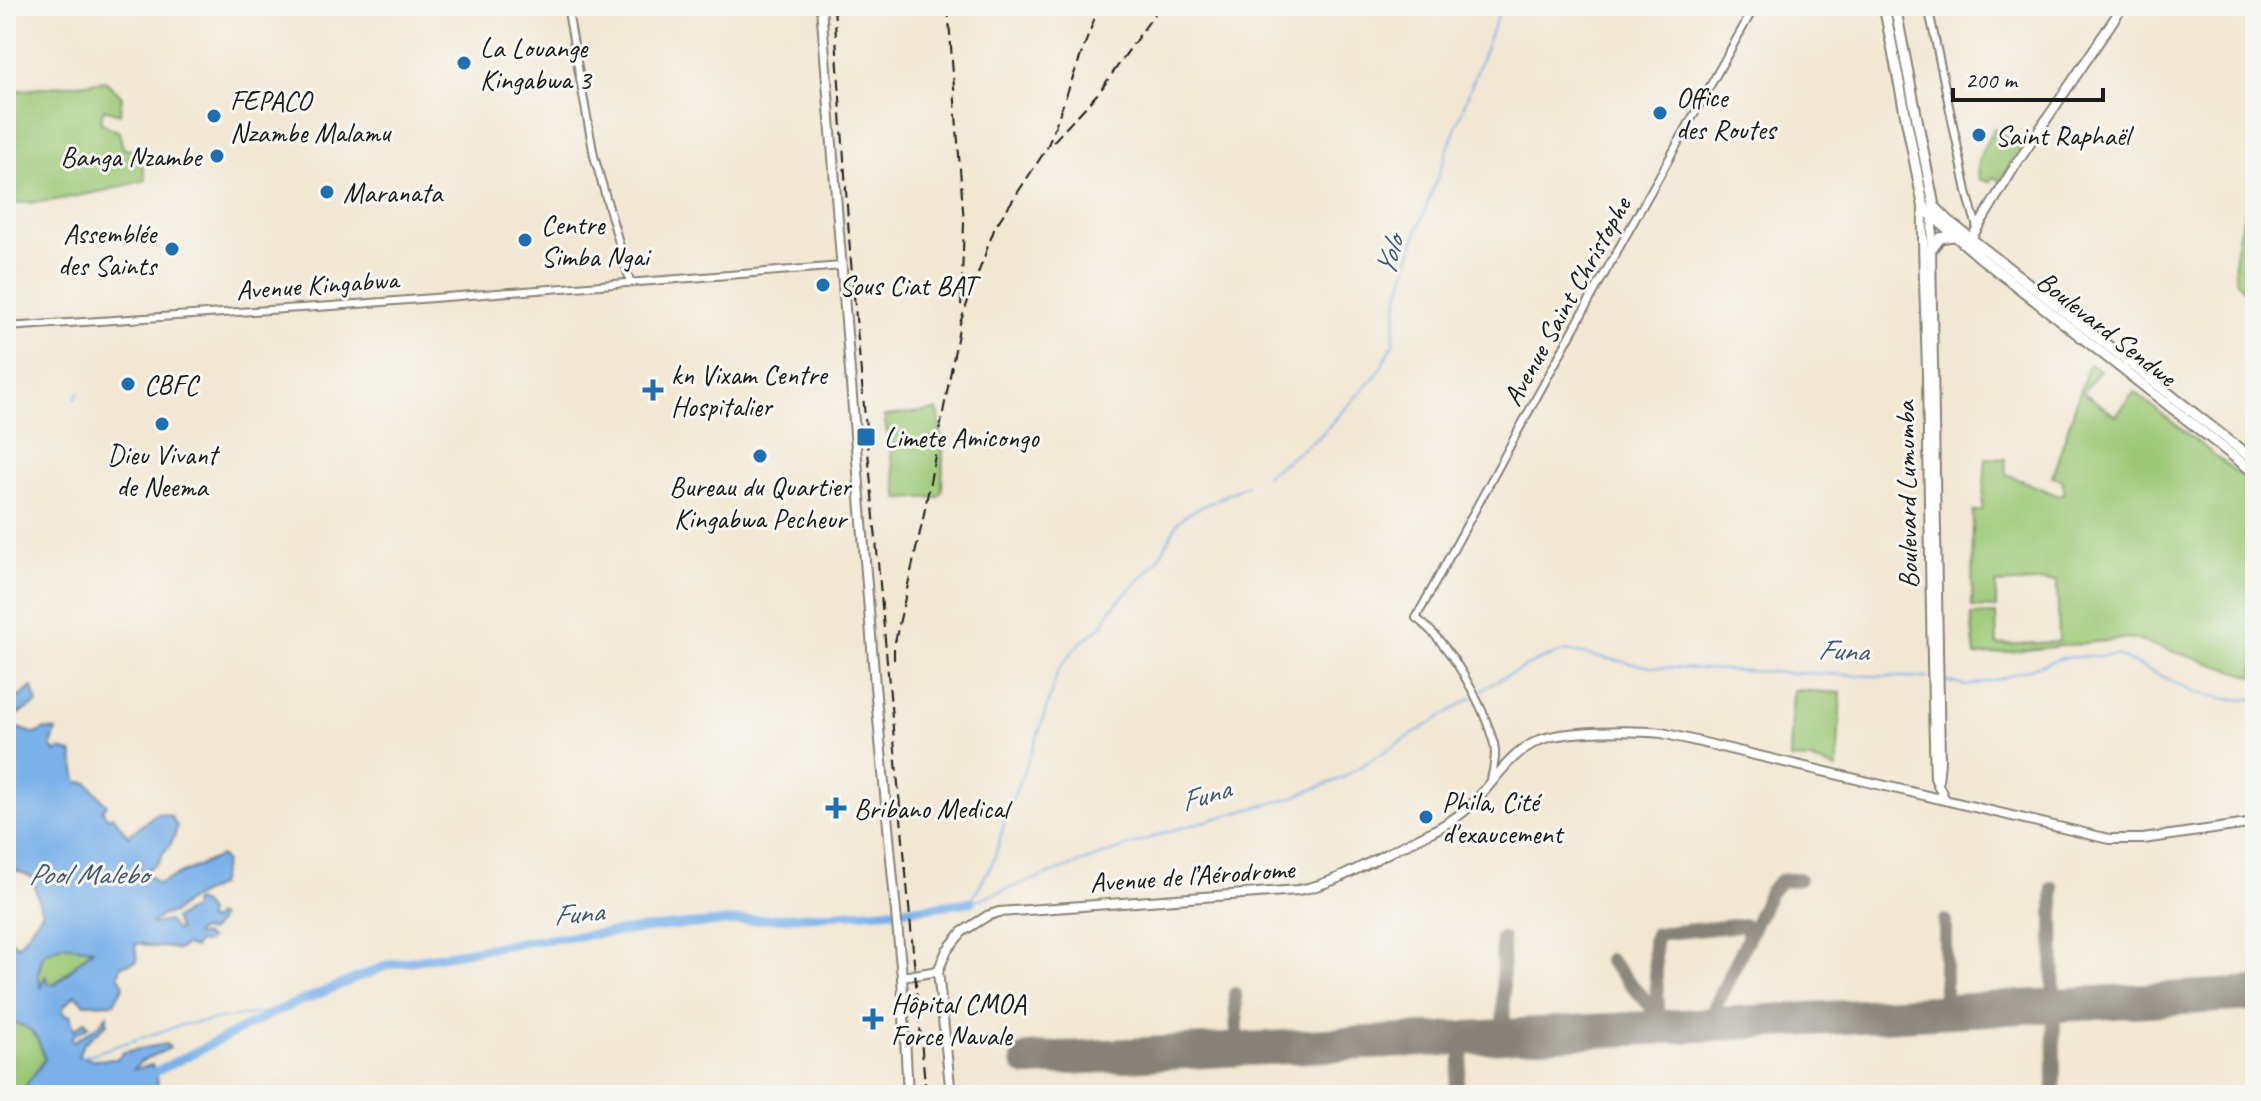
<svg xmlns="http://www.w3.org/2000/svg" width="2261" height="1101" font-family="Caveat,sans-serif">
<style>
.green{fill:#9bc875;stroke:#5c7248;stroke-width:2}
.water{fill:#7ab1e9;stroke:#4b6682;stroke-width:2;fill-rule:evenodd}
.lines{fill:none;stroke-linecap:round;stroke-linejoin:round}
.stream{stroke:#7ab1e9;stroke-width:2}
.river{stroke:#7ab1e9;stroke-width:9}
.taxiway{stroke:#878277;stroke-width:14}
.runway{stroke:#878277;stroke-width:34}
.minor-casing{stroke:#878277;stroke-width:10}
.major-casing{stroke:#878277;stroke-width:12}
.highway-casing{stroke:#878277;stroke-width:13}
.minor{stroke:#fff;stroke-width:6}
.major{stroke:#fff;stroke-width:8}
.highway{stroke:#fff;stroke-width:9}
.rail{stroke:#1c1c1c;stroke-width:2;stroke-dasharray:12 6;stroke-linecap:butt}
.poi-dot{fill:#1f6fb2;stroke:#f6f6f2;stroke-width:3}
.labels{text-anchor:middle;stroke-width:6;stroke-linejoin:round;paint-order:stroke}
.poi-label{font-size:28px;fill:#1c1c1c;stroke:#f6f6f2;text-anchor:start}
.street-label{font-size:28px;fill:#1c1c1c;stroke:#f6f6f2}
.water-label{font-size:30px;font-style:italic;fill:#42586e;stroke:#f6f6f2}
</style>
<rect width="100%" height="100%" fill="#f6f6f2"/>
<filter id="ink" filterUnits="userSpaceOnUse"><feTurbulence type="fractalNoise" baseFrequency=".0125" numOctaves="2"/><feDisplacementMap in="SourceGraphic" scale="16" xChannelSelector="R" yChannelSelector="G"/><feConvolveMatrix kernelMatrix="1 2 1 2 8 2 1 2 1" color-interpolation-filters="sRGB"/></filter>
<filter id="wash" filterUnits="userSpaceOnUse"><feTurbulence type="fractalNoise" baseFrequency=".006" numOctaves="4" result="noise"/><feDisplacementMap in="SourceGraphic" scale="32" xChannelSelector="R" yChannelSelector="G"/><feGaussianBlur stdDeviation="1.8" result="paint"/><feColorMatrix in="noise" values="0 0 0 0 0 0 0 0 0 0 0 0 0 0 0 0 0 1.4 0 .05"/><feComposite in="paint" operator="in"/></filter>
<g filter="url(#wash)">
<rect width="100%" height="100%" fill="#f2e7d2"/>
<g class="green">
<polygon points="105,81 122,96 120,114 104,109 100,122 119,132 123,148 139,153 146,180 99,192 50,201 10,204 6,185 6,92"/>
<path d="M1994 129 2021 147 2000 181 1994 177 1989 182 1979 179C1976 157 1983 149 1994 129Z"/>
<path d="M2255 178V304C2248 297 2239 288 2236 278 2229 254 2248 203 2255 178Z"/>
<polygon points="2089,364 2100,370 2083,392 2116,416 2134,392 2255,487 2254,677 2130,638 1975,656 1971,615 1996,614 1997,645 2059,642 2057,581 1996,584 1996,608 1972,607 1973,511 1982,511 1986,458 2005,459 2006,474 2057,495 2065,493 2062,479 2052,477"/>
<polygon points="937,410 939,415 943,455 942,492 938,497 899,499 884,416"/>
<polygon points="1793,690 1841,693 1837,769 1810,760 1790,759"/>
<polygon points="63,945 93,948 54,985 47,983 46,978 41,989 38,974 43,954"/>
<path d="M12 1023C34 1025 39 1040 45 1059L25 1087 27 1095H11C1 1079 4 1040 12 1023Z"/>
</g>
<path class="water" d="M32 687 38 703 13 717 8 725 36 734 45 729 56 730 51 746 56 752 61 749 72 753C75 763 74 772 78 782L88 783 107 805 102 810 108 818 113 816 128 836 157 813 171 816 177 827C173 848 165 846 157 864L144 871 158 884 220 856 225 861 219 885 185 902 173 913 163 915 151 923 153 924 168 921 176 931 179 930 174 919 193 908 192 903 195 901 203 904 208 913 206 919 212 921 216 915 220 917 216 926 209 932 202 930 195 933 197 936 202 935 210 939 205 943 198 942 194 948 185 945 178 950C163 944 157 951 141 943L135 945 137 961 121 966 118 975 124 985 114 1003 85 1004 75 995 63 1007 64 1015H70L74 1030 85 1021 89 1026 72 1036 73 1042 99 1025 107 1015V1024L83 1044 78 1056 95 1060 116 1059 124 1052 166 1044 170 1048 140 1062 134 1069 152 1065 158 1081 154 1095H27L25 1087 45 1059C39 1039 34 1026 12 1023L6 1036V975L10 979 15 971 6 959V935L18 946 42 913 32 877 6 866V694L11 697 17 695 20 697ZM63 945 93 949 55 985 48 983 45 976 41 987 38 974 43 954Z"/>
<g class="lines">
<g class="stream">
<polyline points="75,399 79,392"/>
<polyline points="1265,476 1319,437 1378,373 1393,344 1398,299 1417,232 1501,6"/>
<polyline points="1942,680 1965,686 1999,679 2062,658 2116,655 2198,693 2233,700 2255,699"/>
<polyline points="1478,693 1498,680 1539,660 1566,651 1651,667 1928,678"/>
<polyline points="971,901 994,860 1007,813 1039,732 1058,670 1078,645 1102,626 1111,609 1158,560 1177,523 1187,514 1247,485"/>
<polyline points="971,902 1173,830 1291,798 1342,778 1473,697"/>
<polyline points="79,1058 181,1025 279,1010"/>
</g>
<polyline class="river" points="143,1095 155,1072 275,1012 388,965 523,942 680,925 925,908 971,902"/>
<g class="taxiway">
<polyline points="2053,888 2054,1095"/>
<polyline points="1502,939 1504,1036"/>
<polyline points="1609,960 1657,1013"/>
<polyline points="1235,994 1238,1050"/>
<polyline points="1945,1012 1945,921"/>
<polyline points="1712,1025 1714,1009 1770,892 1780,881 1799,879"/>
<polyline points="1659,1027 1654,942 1656,934 1743,925 1748,930 1748,936"/>
<polyline points="1454,1095 1463,1052 1463,1038"/>
</g>
<polyline class="runway" points="1028,1060 1504,1036 2255,994"/>
</g>
</g>
<g filter="url(#ink)">
<g class="lines">
<defs>
<g id="minor">
<polyline points="567,6 594,156 630,281"/>
<polyline points="1928,6 1968,196 1977,227"/>
<polyline points="6,327 332,306 842,266"/>
<path d="M1491 780C1493 769 1497 756 1494 744 1483 703 1450 643 1416 618L1588 303 1755 6"/>
</g>
<g id="major">
<polyline points="821,6 875,686 902,977 908,1095"/>
<path d="M1923 204C1922 261 1926 318 1927 375 1929 509 1931 644 1935 778L1945 800"/>
<polyline points="1933,212 1931,250 1940,761 1938,782"/>
<polyline points="1969,242 2015,166 2123,6"/>
<polyline points="902,977 938,971"/>
<path d="M951 1095 938 971 947 950 962 932 987 916 999 912 1298 890C1332 885 1364 865 1394 850 1420 837 1448 826 1469 807 1494 784 1507 754 1540 740 1565 730 1634 730 1662 733L2109 839H2143L2255 823"/>
</g>
<g id="highway">
<polyline points="1884,6 1923,204 1927,211 1981,258 2255,473"/>
<polyline points="1895,6 1934,206 1951,223 2255,461"/>
<polyline points="1931,250 1940,238 1953,236"/>
</g>
</defs>
<use href="#minor" class="minor-casing"/>
<use href="#major" class="major-casing"/>
<use href="#highway" class="highway-casing"/>
<use href="#minor" class="minor"/>
<use href="#major" class="major"/>
<use href="#highway" class="highway"/>
<g class="rail">
<polyline points="834,6 850,251 926,1095"/>
<polyline points="948,6 964,223 961,307"/>
<polyline points="1053,142 1100,91 1160,6"/>
<polyline points="894,660 894,646 923,519 960,323 995,227 1047,148 1099,6"/>
</g>
</g>
</g>
<g class="poi-dot">
<circle cx="464" cy="63" r="8"/>
<circle cx="1660" cy="113" r="8"/>
<circle cx="214" cy="116" r="8"/>
<circle cx="1979" cy="135" r="8"/>
<circle cx="217" cy="156" r="8"/>
<circle cx="327" cy="192" r="8"/>
<circle cx="525" cy="240" r="8"/>
<circle cx="172" cy="249" r="8"/>
<circle cx="823" cy="285" r="8"/>
<circle cx="128" cy="384" r="8"/>
<path d="M649 378h8v8h8v8h-8v8h-8v-8h-8v-8h8z"/>
<circle cx="162" cy="424" r="8"/>
<rect x="856" y="427" width="20" height="20" rx="4"/>
<circle cx="760" cy="456" r="8"/>
<path d="M832 796h8v8h8v8h-8v8h-8v-8h-8v-8h8z"/>
<circle cx="1426" cy="817" r="8"/>
<path d="M869 1007h8v8h8v8h-8v8h-8v-8h-8v-8h8z"/>
</g>
<g class="labels">
<g class="poi-label">
<text x="480" y="57">La Louange<tspan x="480" dy="32">Kingabwa 3</tspan></text>
<text x="1676" y="107">Office<tspan x="1676" dy="32">des Routes</tspan></text>
<text x="230" y="110">FEPACO<tspan x="230" dy="32">Nzambe Malamu</tspan></text>
<text x="1995" y="145">Saint Raphaël</text>
<text x="201" y="166" text-anchor="end">Banga Nzambe</text>
<text x="343" y="202">Maranata</text>
<text x="541" y="234">Centre<tspan x="541" dy="32">Simba Ngai</tspan></text>
<text x="156" y="243" text-anchor="end">Assemblée<tspan x="156" dy="32">des Saints</tspan></text>
<text x="839" y="295">Sous Ciat BAT</text>
<text x="671" y="384">kn Vixam Centre<tspan x="671" dy="32">Hospitalier</tspan></text>
<text x="144" y="394">CBFC</text>
<text x="884" y="447">Limete Amicongo</text>
<text x="162" y="464" text-anchor="middle">Dieu Vivant<tspan x="162" dy="32">de Neema</tspan></text>
<text x="760" y="496" text-anchor="middle">Bureau du Quartier<tspan x="760" dy="32">Kingabwa Pecheur</tspan></text>
<text x="1442" y="811">Phila, Cité<tspan x="1442" dy="32">d'exaucement</tspan></text>
<text x="854" y="818">Bribano Medical</text>
<text x="891" y="1013">Hôpital CMOA<tspan x="891" dy="32">Force Navale</tspan></text>
</g>
<g class="street-label">
<text transform="translate(317 284) rotate(-4)" y="10">Avenue Kingabwa</text>
<text transform="translate(1566 301) rotate(-61)" y="10">Avenue Saint Christophe</text>
<text transform="translate(2107 328) rotate(38)" y="10">Boulevard Sendwe</text>
<text transform="translate(1906 495) rotate(-91)" y="10">Boulevard Lumumba</text>
<text transform="translate(1192 875) rotate(-4)" y="10">Avenue de l’Aérodrome</text>
</g>
<g class="water-label">
<text transform="translate(1389 256) rotate(-74)" y="10">Yolo</text>
<text transform="translate(1843 650) rotate(2)" y="10">Funa</text>
<text transform="translate(1205 795) rotate(-17)" y="10">Funa</text>
<text x="88" y="884">Pool Malebo</text>
<text transform="translate(578 913) rotate(-5)" y="10">Funa</text>
</g>
</g>
<rect width="2261" height="1101" fill="none" stroke="#f6f6f2" stroke-width="32"/>
<path d="M1953 88v12h150v-12" fill="none" stroke="#1c1c1c" stroke-width="4"/>
<text x="1965" y="88" font-size="24" fill="#1c1c1c" stroke="#f6f6f2" stroke-width="6" paint-order="stroke">200 m</text>
</svg>
